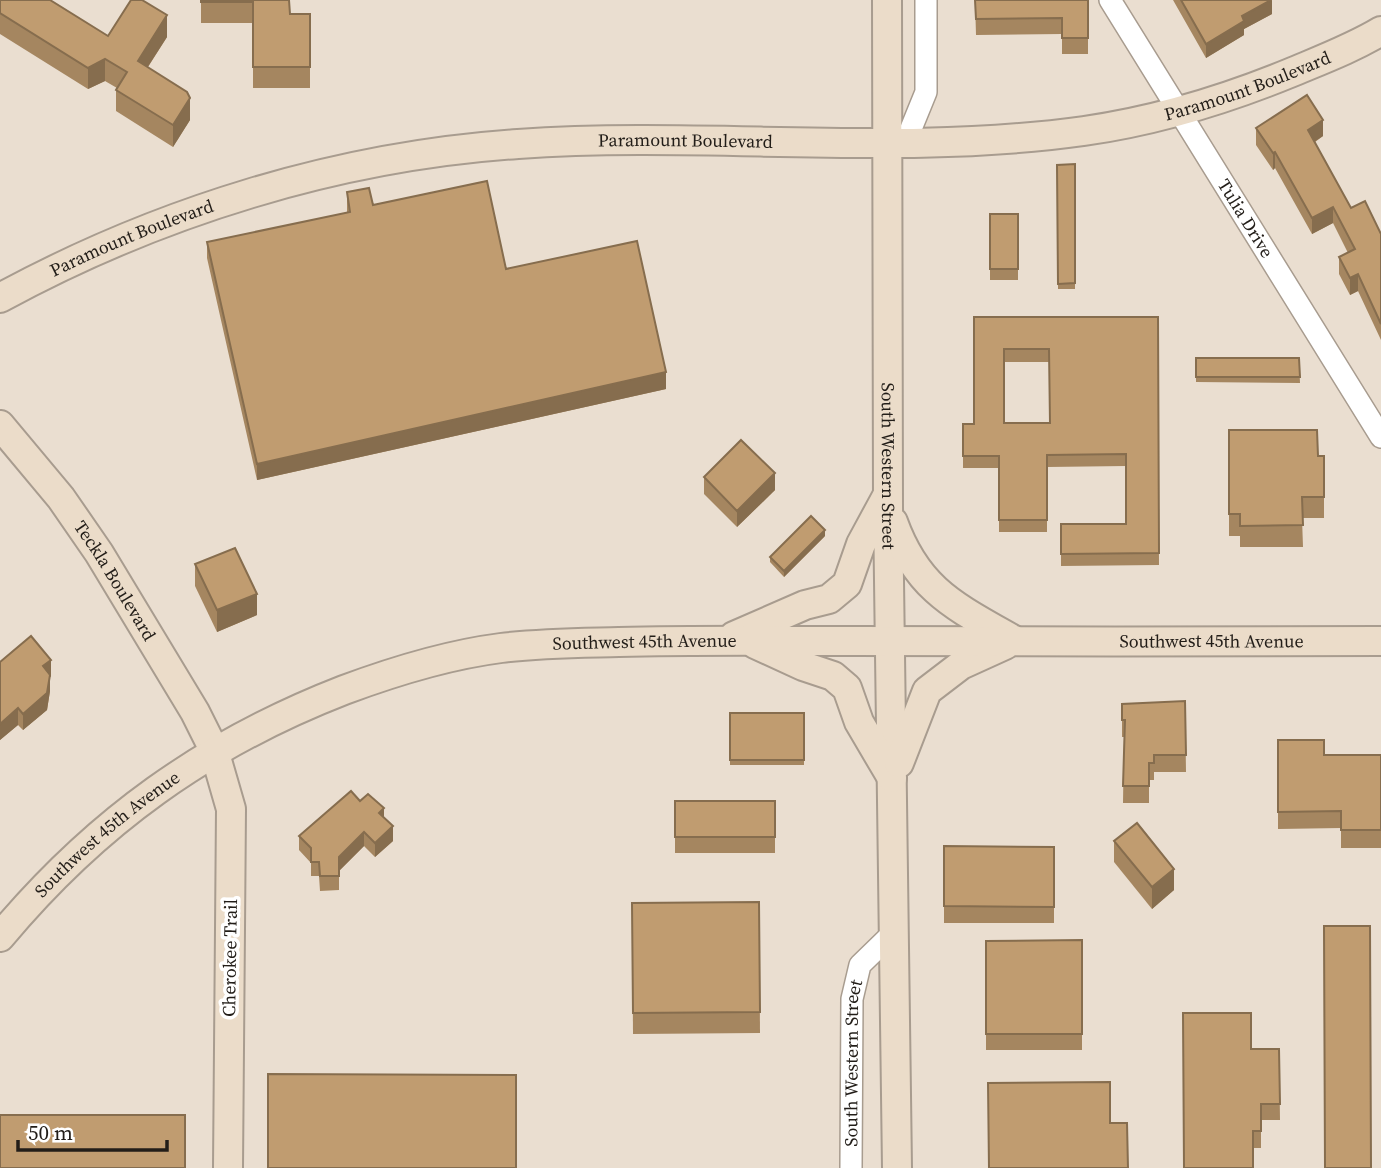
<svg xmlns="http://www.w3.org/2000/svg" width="1381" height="1168" font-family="'Source Serif 4',serif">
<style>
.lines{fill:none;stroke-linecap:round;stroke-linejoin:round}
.street-casing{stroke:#a89c8f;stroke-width:24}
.secondary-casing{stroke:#a89c8f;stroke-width:32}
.street{stroke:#fff;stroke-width:21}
.secondary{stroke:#ebdcc9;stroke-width:28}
.wall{fill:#a58660;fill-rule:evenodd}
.shaded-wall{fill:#866d4e}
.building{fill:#c09c70;stroke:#866d4e;stroke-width:2;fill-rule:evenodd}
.labels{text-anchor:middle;stroke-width:7;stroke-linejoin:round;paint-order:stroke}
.street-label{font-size:18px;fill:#221d18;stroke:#fff}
</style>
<rect width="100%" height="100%" fill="#eaded0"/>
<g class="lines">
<defs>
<g id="street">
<path id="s1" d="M1110 0 1381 437"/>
<polyline points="906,141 926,92 926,0"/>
<path id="s2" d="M851 1168 852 999 860 965 895 931"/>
</g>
<g id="secondary">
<path id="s3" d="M887 0 888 507 897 1168"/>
<path id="s4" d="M0 298C158 212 338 156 518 144 706 131 897 157 1084 131 1154 121 1224 100 1290 73 1321 60 1353 48 1381 31"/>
<path id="s5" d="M0 425 61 498 99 553 195 712 214 750 231 809 228 1168"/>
<path d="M893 522C917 589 954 606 1012 639"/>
<polyline points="734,636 805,605 829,599 847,584 861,544 887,496"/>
<polyline points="755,644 803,666 833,676 847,688 859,722 892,778"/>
<polyline points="899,763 927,691 961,665 1005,645"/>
<path id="s6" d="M0 937C96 822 205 744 344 690 395 671 446 655 501 648 540 643 580 643 619 642 695 640 772 641 848 641 1026 641 1203 642 1381 641"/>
</g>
</defs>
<use href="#street" class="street-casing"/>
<use href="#secondary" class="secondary-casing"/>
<use href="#street" class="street"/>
<use href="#secondary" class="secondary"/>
</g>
<g class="wall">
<polygon points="0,0 108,36 167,37 148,67 190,120 173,147 116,111 116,90 117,88 105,81 88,89 0,34"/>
<polygon points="201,0 289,0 290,14 310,14 310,88 253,88 253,23 201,23"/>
<polygon points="975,0 1088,0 1088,54 1062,54 1062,34 976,35"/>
<polygon points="1173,0 1272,0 1272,14 1244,29 1244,35 1206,58"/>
<polygon points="1256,128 1323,136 1315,142 1351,208 1381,234 1381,340 1358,291 1350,295 1339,274 1339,257 1348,253 1333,223 1312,234 1275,168 1273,170 1256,145"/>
<polygon points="1075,164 1075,289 1058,289 1057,165"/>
<polygon points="347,192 506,269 666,389 257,480 207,258 207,242 347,213"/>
<rect x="990" y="214" width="28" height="66"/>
<path d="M974 317H1158L1159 565 1061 566V524H1126V466L1047 467V532H999V468H963V424H974ZM1004 362H1049L1050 423H1004Z"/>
<polygon points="1196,358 1299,358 1300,383 1196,382"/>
<polygon points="1229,430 1318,456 1324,456 1324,518 1302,518 1303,547 1240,547 1240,536 1229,536"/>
<polygon points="704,477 775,490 737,527 704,494"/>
<polygon points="825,536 784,577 770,562 770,557"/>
<polygon points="195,564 257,615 217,632 195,586"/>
<polygon points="0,662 51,676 50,677 50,691 47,710 23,730 18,725 0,740"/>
<polygon points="1185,701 1186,772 1154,772 1154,780 1149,780 1149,803 1123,803 1124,737 1122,737 1122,704"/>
<rect x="730" y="713" width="74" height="52"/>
<polygon points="1278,740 1324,755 1381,755 1381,848 1341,848 1341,828 1278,829"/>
<polygon points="360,801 384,818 393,841 375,857 364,846 339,871 339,890 320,891 319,876 311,876 311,863 299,850 299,836"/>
<rect x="675" y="801" width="100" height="52"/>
<polygon points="1114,841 1174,890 1152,909 1114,862"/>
<polygon points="944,846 1054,847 1054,923 944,923"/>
<polygon points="759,902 760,1033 633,1034 632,903"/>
<polygon points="1082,940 1082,1050 986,1050 986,941"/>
<polygon points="1251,1049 1279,1049 1280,1120 1261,1120 1261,1148 1253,1148"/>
</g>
<g class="shaded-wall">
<polygon points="1272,0 1272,14 1244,29 1244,35 1206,58 1206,44 1242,16"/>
<polygon points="167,15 167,37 138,82 138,61"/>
<polygon points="105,59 105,81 88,89 88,68"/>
<polygon points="190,98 190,120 173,147 173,125"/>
<polygon points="1323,120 1323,136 1308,146 1308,130"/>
<polygon points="1275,152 1275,168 1273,170 1273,153"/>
<polygon points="1333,207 1333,223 1312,234 1312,218"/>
<polygon points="1358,274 1358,291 1350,295 1350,278"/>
<polygon points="666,372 666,389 257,480 257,464"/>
<polygon points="775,473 775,490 737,527 737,511"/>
<polygon points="825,530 825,536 784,577 784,571"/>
<polygon points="257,594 257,615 217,632 217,610"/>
<polygon points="51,660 51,676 50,677 50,691 47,710 23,730 23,714 43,666"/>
<polygon points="18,708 18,725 0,740 0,724"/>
<polygon points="384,808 384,823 379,813"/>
<polygon points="393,826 393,841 375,857 375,843"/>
<polygon points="364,832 364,846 339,871 339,857"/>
<polygon points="1174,869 1174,890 1152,909 1152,887"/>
</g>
<g class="building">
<polygon points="0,0 50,0 108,36 131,0 142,0 167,15 138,61 187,92 190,98 173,125 116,90 127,72 105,59 88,68 0,13"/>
<polygon points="201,0 289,0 290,14 310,14 310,67 253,67 253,2 201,2"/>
<polygon points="975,0 1088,0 1088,38 1062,38 1062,18 976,19"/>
<polygon points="1181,0 1271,0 1242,16 1244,21 1206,44"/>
<polygon points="1307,95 1323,120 1308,130 1351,208 1365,201 1381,234 1381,324 1358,274 1350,278 1339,257 1355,249 1333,207 1312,218 1275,152 1273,153 1256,128"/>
<polygon points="1075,164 1075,283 1058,284 1057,165"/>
<polygon points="487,181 506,269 637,241 666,372 257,464 207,242 350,212 347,192 369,188 373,205"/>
<rect x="990" y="214" width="28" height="55"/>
<path d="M974 317H1158L1159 553 1061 554V524H1126V454L1047 455V520H999V456H963V424H974ZM1004 349H1049L1050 423H1004Z"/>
<polygon points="1196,358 1299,358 1300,377 1196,377"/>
<polygon points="1229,430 1317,430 1318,456 1324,456 1324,497 1302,497 1303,525 1240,526 1240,514 1229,514"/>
<polygon points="741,440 775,473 737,511 704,477"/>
<polygon points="811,516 825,530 784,571 770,557"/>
<polygon points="235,548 257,594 217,610 195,564"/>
<polygon points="31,636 51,660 43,666 50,675 47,693 23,714 18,708 0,724 0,662"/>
<polygon points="1185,701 1186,755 1154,755 1154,763 1149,763 1149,786 1123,786 1125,720 1122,720 1122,704"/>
<rect x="730" y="713" width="74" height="47"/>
<polygon points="1278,740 1324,740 1324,755 1381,755 1381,830 1341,830 1341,811 1278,812"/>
<polygon points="351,791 360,801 368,794 384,808 379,813 393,826 375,843 364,832 339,857 339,876 320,876 319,862 311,862 311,848 299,836"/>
<rect x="675" y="801" width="100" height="36"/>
<polygon points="1137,823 1174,869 1152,887 1114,841"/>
<polygon points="944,846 1054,847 1054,907 944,906"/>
<polygon points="759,902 760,1012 633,1013 632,903"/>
<polygon points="1324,926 1370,926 1371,1168 1325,1168"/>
<polygon points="1082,940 1082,1034 986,1034 986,941"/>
<polygon points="1183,1013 1251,1013 1251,1049 1279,1049 1280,1104 1261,1104 1261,1131 1253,1131 1253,1168 1184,1168"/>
<polygon points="268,1074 516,1075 516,1168 268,1168"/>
<polygon points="1110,1082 1110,1123 1127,1123 1128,1168 989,1168 988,1083"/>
<rect x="0" y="1115" width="185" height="53"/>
</g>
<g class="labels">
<g class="street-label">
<text dy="6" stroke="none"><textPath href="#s4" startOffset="1281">Paramount Boulevard</textPath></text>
<text dy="6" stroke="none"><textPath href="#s4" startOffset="712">Paramount Boulevard</textPath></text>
<text dy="6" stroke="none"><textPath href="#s1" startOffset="257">Tulia Drive</textPath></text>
<text dy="6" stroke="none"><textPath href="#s4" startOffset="145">Paramount Boulevard</textPath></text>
<text dy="6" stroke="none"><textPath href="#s3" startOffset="466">South Western Street</textPath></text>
<text dy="6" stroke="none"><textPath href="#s5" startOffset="194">Teckla Boulevard</textPath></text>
<text dy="6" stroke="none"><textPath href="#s6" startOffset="1302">Southwest 45th Avenue</textPath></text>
<text dy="6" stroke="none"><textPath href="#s6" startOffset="735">Southwest 45th Avenue</textPath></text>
<text dy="6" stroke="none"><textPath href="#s6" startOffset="149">Southwest 45th Avenue</textPath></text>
<text transform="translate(230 958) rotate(-89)" y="6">Cherokee Trail</text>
<text dy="6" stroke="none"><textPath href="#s2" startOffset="105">South Western Street</textPath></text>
</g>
</g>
<path d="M18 1140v10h149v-10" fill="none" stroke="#221d18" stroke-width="3.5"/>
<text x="28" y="1140" font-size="21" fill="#221d18" stroke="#ffffff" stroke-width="5" paint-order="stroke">50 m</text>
</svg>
